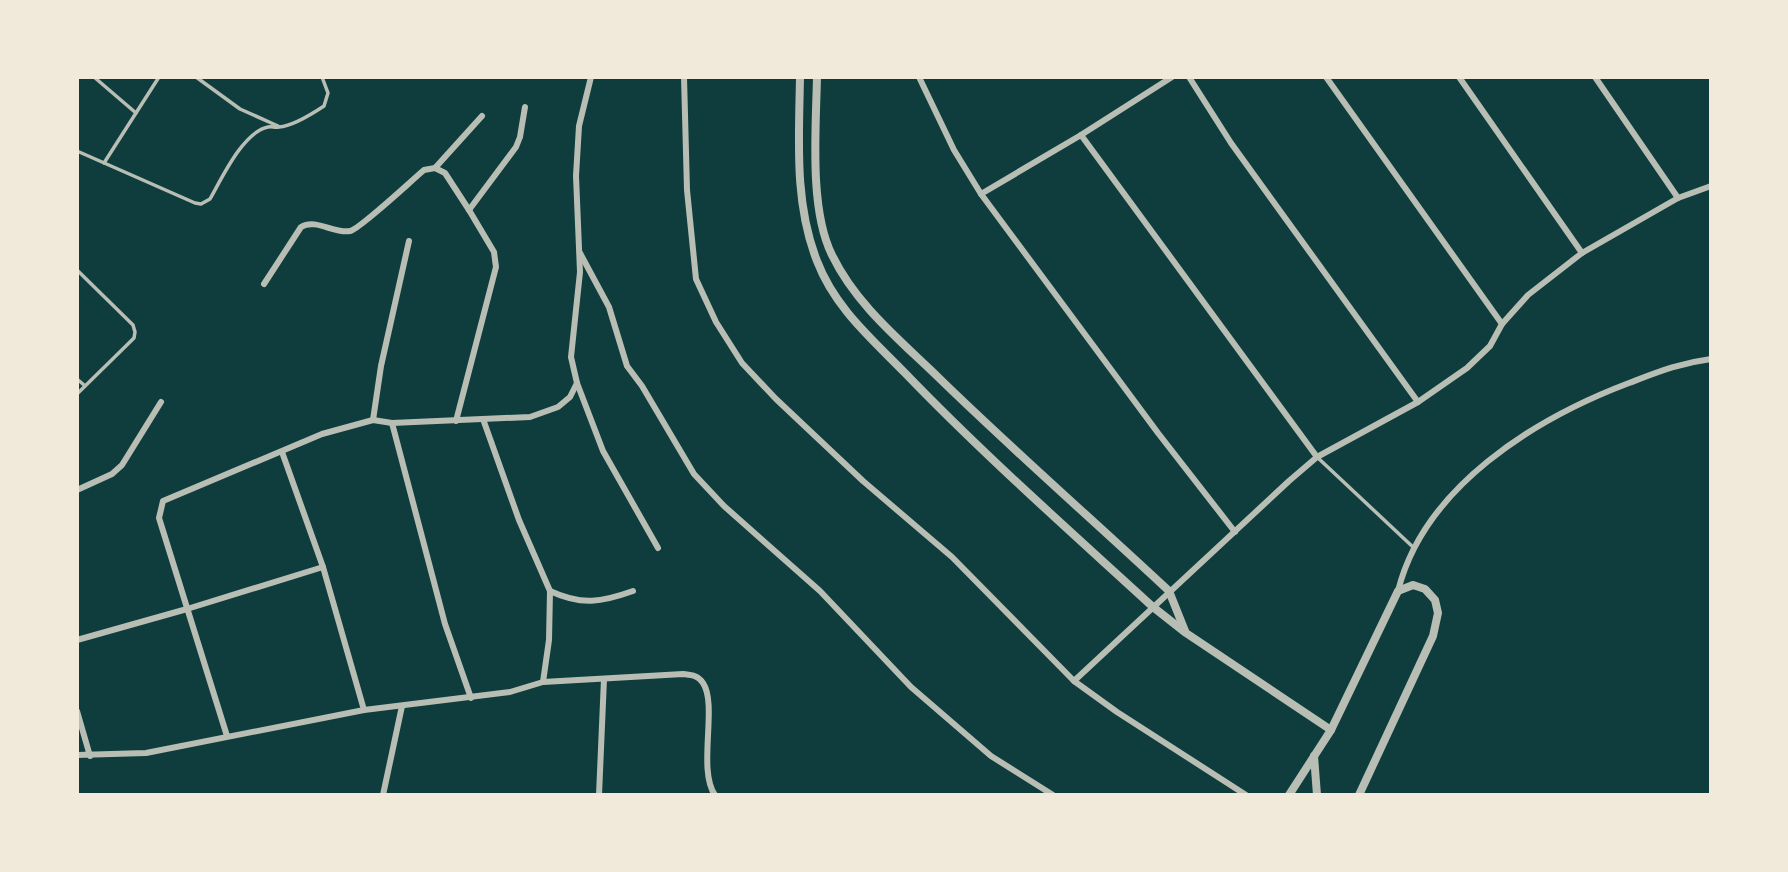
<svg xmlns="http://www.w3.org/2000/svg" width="1788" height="872" font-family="'Public Sans',sans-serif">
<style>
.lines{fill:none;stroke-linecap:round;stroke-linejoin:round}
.service{stroke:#b8beb3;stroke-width:3.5}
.minor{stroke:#b8beb3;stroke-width:6}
.tertiary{stroke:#b8beb3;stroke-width:8}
</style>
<rect width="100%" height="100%" fill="#0f3d3e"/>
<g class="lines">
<g class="service">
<polyline points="94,77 136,113"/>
<polyline points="196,77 240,109 278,126"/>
<path d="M77 151 195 203 201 204 210 199C222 178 243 132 268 127 273 126 274 128 279 127 293 126 312 114 324 106L328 93 322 77"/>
<polyline points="104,163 159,77"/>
<polyline points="77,270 133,325 135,332 134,338 77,394"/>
<polyline points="77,379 84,385"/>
<polyline points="1317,457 1414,548"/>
</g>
<g class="minor">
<polyline points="591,77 579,126 576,176 580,272 571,357 577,383 603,451 658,548"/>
<polyline points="684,77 687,190 696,279 716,322 742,363 776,399 863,481 952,557 1074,681 1117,712 1246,795"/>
<polyline points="919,77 954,150 981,194 1158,433 1235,532"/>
<polyline points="1189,77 1231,143 1418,402"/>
<polyline points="1326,77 1502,324"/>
<polyline points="1459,77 1582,253"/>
<polyline points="1595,77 1678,198"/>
<polyline points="1081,135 1317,457"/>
<polyline points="435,168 445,173 469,210 494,252 496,267 456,421"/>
<polyline points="981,194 1081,135 1172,77"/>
<polyline points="469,210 516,147 520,137 525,107"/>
<polyline points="580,253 609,307 627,366 642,386 694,474 724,506 820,591 911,687 991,756 1053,795"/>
<path d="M264 284 301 227C316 218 334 234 350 231 360 229 412 180 424 170L435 168 482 116"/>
<polyline points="483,419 519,520 550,591 549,640 543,682"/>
<polyline points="373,420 381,366 409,241"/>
<polyline points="392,423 445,624 471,698"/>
<polyline points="282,452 323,567 364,710"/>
<polyline points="77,490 112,474 122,465 161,402"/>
<path d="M550 591C582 606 602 602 633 591"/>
<path d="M1398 591C1424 487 1534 419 1629 383 1658 372 1680 363 1711 359"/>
<polyline points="77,640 187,609 323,567"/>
<polyline points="1074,681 1289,481 1317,457 1418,402 1467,368 1490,346 1502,324 1528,295 1582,253 1678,198 1711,186"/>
<polyline points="77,711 90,756"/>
<polyline points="227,736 159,518 163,501 322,434 373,420 392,423 530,417 558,407 570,397 577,383"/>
<path d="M77 755 146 753 364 710 510 692 543 682 683 674C691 675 698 675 703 683 718 705 697 770 715 795"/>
<polyline points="383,795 402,706"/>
<polyline points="599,795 604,679"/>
</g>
<g class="tertiary">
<path d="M800 77C799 139 794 203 817 261 835 308 871 338 905 373 984 455 1069 530 1153 607L1186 633 1331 730"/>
<path d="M817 77C816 128 809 209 832 255 856 305 901 341 939 378 1014 451 1093 520 1169 591L1185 631"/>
<polyline points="1314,756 1317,795"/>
<polyline points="1289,795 1331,730 1398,591 1413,585 1425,589 1435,600 1438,613 1433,636 1359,795"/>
</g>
</g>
<rect width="1788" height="872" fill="none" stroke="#f1e9da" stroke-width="158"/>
</svg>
